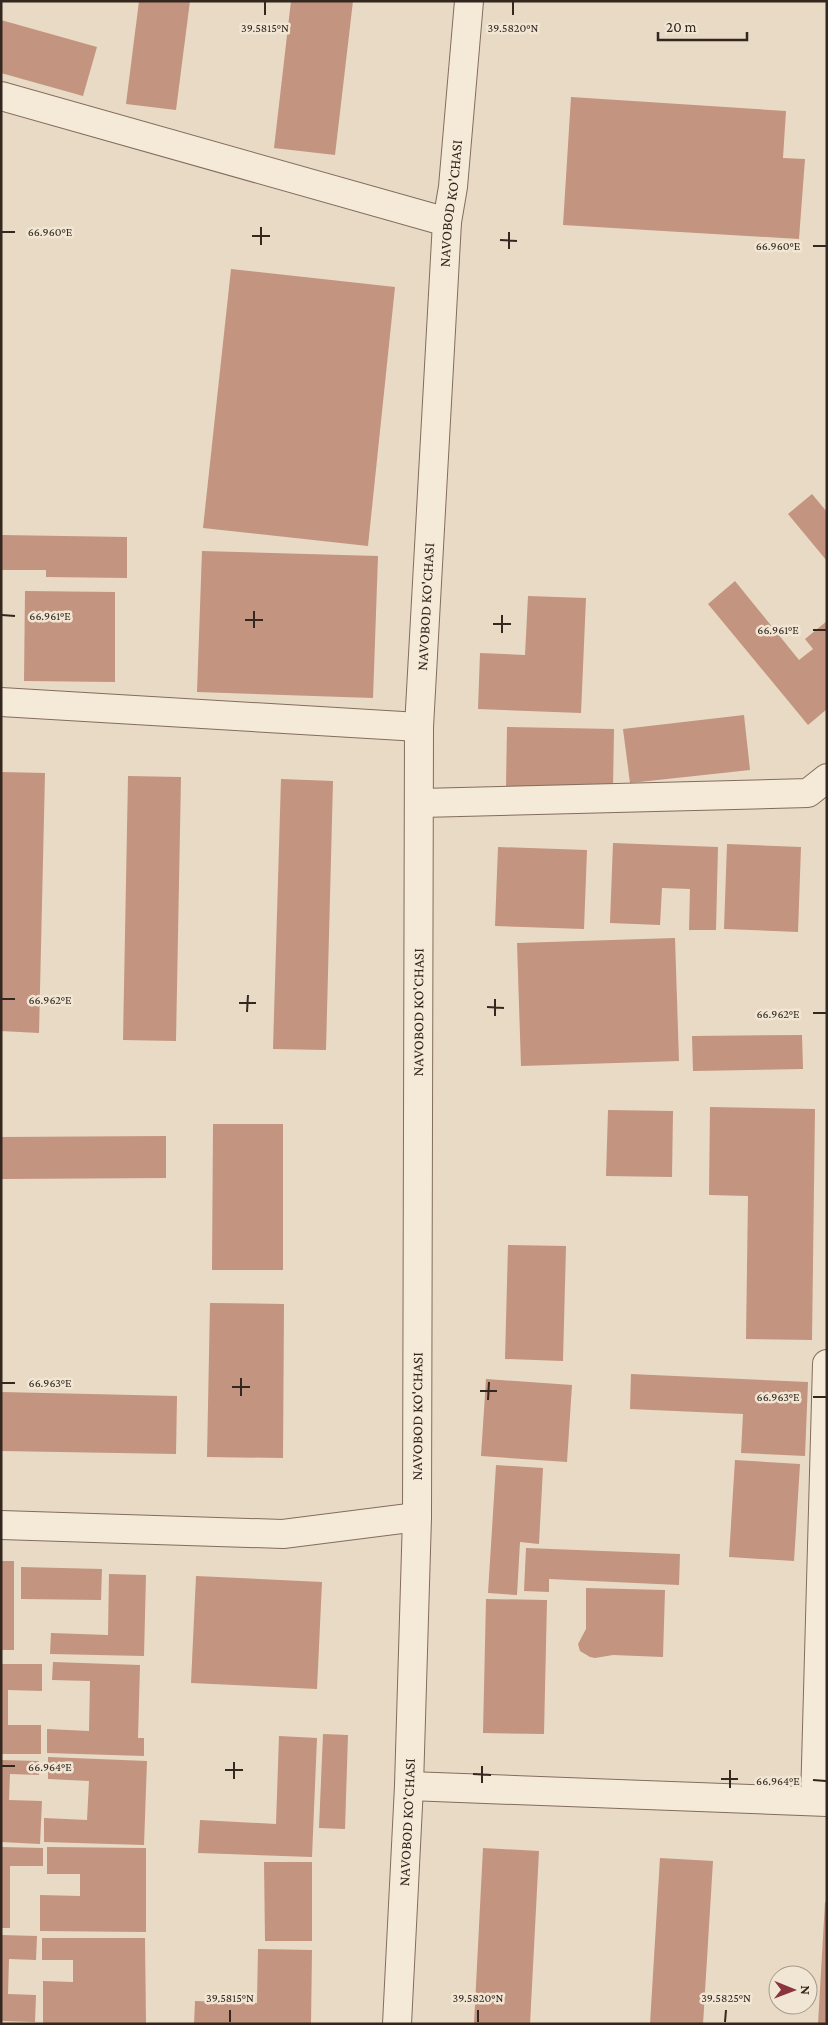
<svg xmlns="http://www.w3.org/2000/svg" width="828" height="2025" font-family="'Crimson Pro',serif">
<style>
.building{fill:#c3947f}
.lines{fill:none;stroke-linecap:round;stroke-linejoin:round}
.minor-casing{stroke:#826d5d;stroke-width:30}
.minor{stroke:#f5e9d7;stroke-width:28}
.ticks{fill:none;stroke:#33271f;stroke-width:2}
.labels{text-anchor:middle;stroke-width:5;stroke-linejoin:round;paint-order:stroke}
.street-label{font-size:15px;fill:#33271f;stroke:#f1e6d4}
.ticks-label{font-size:12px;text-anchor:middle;fill:#33271f;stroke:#f1e6d4;stroke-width:5;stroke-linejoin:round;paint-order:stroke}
</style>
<rect width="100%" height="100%" fill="#e9dac5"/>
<g class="building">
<polygon points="139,1 190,1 176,110 126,104"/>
<polygon points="291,1 353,1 335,155 274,148"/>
<polygon points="1,20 97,47 83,96 1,73"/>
<polygon points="571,97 786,111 783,158 805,159 799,239 563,225"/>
<polygon points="231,269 395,287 368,546 203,528"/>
<polygon points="812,494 827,512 827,561 788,514"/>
<polygon points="1,535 127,537 127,578 46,577 46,570 1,570"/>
<polygon points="202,551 378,556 373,698 197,692"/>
<polygon points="735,581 799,660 813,649 805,639 827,621 827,709 808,725 708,604"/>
<polygon points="25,591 115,592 115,682 24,681"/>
<polygon points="528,596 586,598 581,713 478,709 480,653 525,655"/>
<polygon points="744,715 750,770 630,783 623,729"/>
<polygon points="507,727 614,729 613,788 506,786"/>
<polygon points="1,772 45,773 39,1033 1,1031"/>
<polygon points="128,776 181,777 176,1041 123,1040"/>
<polygon points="281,779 333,781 326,1050 273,1049"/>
<polygon points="613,843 718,847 716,930 689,930 690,889 662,888 660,925 610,923"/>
<polygon points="727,844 801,847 798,932 724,929"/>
<polygon points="498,847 587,850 584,929 495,926"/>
<polygon points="675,938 679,1061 521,1066 517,943"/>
<polygon points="802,1035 803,1069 693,1071 692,1036"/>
<polygon points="710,1107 815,1109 812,1340 746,1339 748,1196 709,1195"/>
<polygon points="608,1110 673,1111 672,1177 606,1176"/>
<polygon points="213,1124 283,1124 283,1270 212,1270"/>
<polygon points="166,1136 166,1178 1,1179 1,1137"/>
<polygon points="508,1245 566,1246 563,1361 505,1359"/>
<polygon points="210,1303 284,1304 283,1458 207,1457"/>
<polygon points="631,1374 808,1382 805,1456 741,1453 743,1414 630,1409"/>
<polygon points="486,1379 572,1385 567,1462 481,1456"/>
<polygon points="1,1392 177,1396 176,1454 1,1451"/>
<polygon points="735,1460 800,1464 794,1561 729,1557"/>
<polygon points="496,1465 543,1468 539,1544 520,1542 517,1595 488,1593"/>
<polygon points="526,1548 680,1554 679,1585 549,1579 549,1592 524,1591"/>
<rect x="1" y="1561" width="13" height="89"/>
<polygon points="21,1567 102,1569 101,1600 21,1599"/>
<polygon points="109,1574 146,1575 144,1656 50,1654 51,1633 108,1635"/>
<polygon points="196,1576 322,1582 317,1689 191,1683"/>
<polygon points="586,1588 665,1590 663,1657 613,1655 595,1658 590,1657 580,1651 578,1644 586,1629"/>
<polygon points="486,1599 547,1600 544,1734 483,1733"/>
<polygon points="53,1662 140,1665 138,1738 144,1738 144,1756 47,1753 47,1729 89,1731 90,1681 52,1680"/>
<polygon points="1,1664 42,1664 42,1691 8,1690 8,1725 41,1725 41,1754 1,1754"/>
<polygon points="323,1734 348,1735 345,1829 319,1828"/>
<polygon points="279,1736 317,1738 312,1857 198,1853 200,1820 276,1824"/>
<polygon points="48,1757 147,1761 144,1845 44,1842 44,1818 87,1820 89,1781 48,1779"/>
<polygon points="1,1760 39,1761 39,1775 10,1774 9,1800 42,1801 40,1844 1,1842"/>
<polygon points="1,1847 43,1848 43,1866 10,1866 10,1928 1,1928"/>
<polygon points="47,1847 146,1848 146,1932 40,1931 40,1895 80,1896 80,1874 47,1874"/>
<polygon points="483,1848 539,1851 530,2024 474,2024"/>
<polygon points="660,1858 713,1861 703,2024 650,2024"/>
<polygon points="264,1862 312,1862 312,1941 265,1941"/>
<polygon points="825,1902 827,1903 827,2024 818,2024"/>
<polygon points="1,1935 37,1936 36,1960 9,1959 8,1994 36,1995 35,2022 1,2021"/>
<polygon points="42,1938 145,1938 146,2024 43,2024 43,1981 73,1982 73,1960 42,1960"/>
<polygon points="258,1949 312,1950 311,2024 194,2024 195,2001 257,2003"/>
</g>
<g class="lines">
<defs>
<g id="minor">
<polyline points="1,96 447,222"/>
<polyline points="1,702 419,727"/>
<polyline points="421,803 808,793 827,778"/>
<polyline points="1,1525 283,1534 417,1517"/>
<polyline points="409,1786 827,1802"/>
<polyline points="815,1801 827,1364"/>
<path id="s1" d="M397 2024 409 1786 417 1517 419 727 447 222 453 187 469 1"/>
</g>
</defs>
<use href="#minor" class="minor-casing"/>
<use href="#minor" class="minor"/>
</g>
<path class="ticks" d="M265 15V2M513 15V2M2 232H15M252 236H270M500 240 517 241M261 245V227M813 246H826M509 249V232M2 615 15 616M245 620H263M493 624H511M254 628V611M813 630H826M502 633V615M2 999H15M239 1003H256M487 1007 504 1008M247 1012 248 995M813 1013H826M495 1016V999M2 1383H15M232 1387H250M480 1391H497M241 1396V1378M813 1397H826M488 1400 489 1382M2 1766H15M225 1770H243M473 1774 491 1775M234 1779V1762M721 1779H738M813 1780 826 1781M482 1783V1766M730 1788V1770M230 2022V2010M478 2022V2010M725 2022 726 2010"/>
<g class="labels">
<g class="street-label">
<text dy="5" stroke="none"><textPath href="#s1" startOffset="1822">NAVOBOD KO'CHASI</textPath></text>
<text dy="5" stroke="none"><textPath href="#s1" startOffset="1418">NAVOBOD KO'CHASI</textPath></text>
<text dy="5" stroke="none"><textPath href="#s1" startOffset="1012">NAVOBOD KO'CHASI</textPath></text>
<text dy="5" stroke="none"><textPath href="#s1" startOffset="608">NAVOBOD KO'CHASI</textPath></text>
<text dy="5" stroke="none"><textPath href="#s1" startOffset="202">NAVOBOD KO'CHASI</textPath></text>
</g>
</g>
<g class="ticks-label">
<text x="265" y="32">39.5815°N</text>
<text x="513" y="32">39.5820°N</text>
<text x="50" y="236">66.960°E</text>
<text x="778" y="250">66.960°E</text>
<text x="50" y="620">66.961°E</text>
<text x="778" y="634">66.961°E</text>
<text x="50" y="1004">66.962°E</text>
<text x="778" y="1018">66.962°E</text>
<text x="50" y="1387">66.963°E</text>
<text x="778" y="1401">66.963°E</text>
<text x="50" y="1771">66.964°E</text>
<text x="778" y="1785">66.964°E</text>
<text x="230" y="2002">39.5815°N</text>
<text x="478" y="2002">39.5820°N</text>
<text x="726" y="2002">39.5825°N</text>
</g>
<rect width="828" height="2025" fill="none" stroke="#33271f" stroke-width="5"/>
<g transform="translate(793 1990) rotate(91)"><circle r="24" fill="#f1e6d4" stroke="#a59a8c"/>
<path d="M0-4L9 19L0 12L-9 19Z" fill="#8a343d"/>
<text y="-8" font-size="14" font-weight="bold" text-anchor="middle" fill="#33271f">N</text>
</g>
<path d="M658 32v8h89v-8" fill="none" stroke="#33271f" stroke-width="2.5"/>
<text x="666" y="32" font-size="15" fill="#33271f" stroke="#f1e6d4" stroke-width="4" paint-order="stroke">20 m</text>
</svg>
